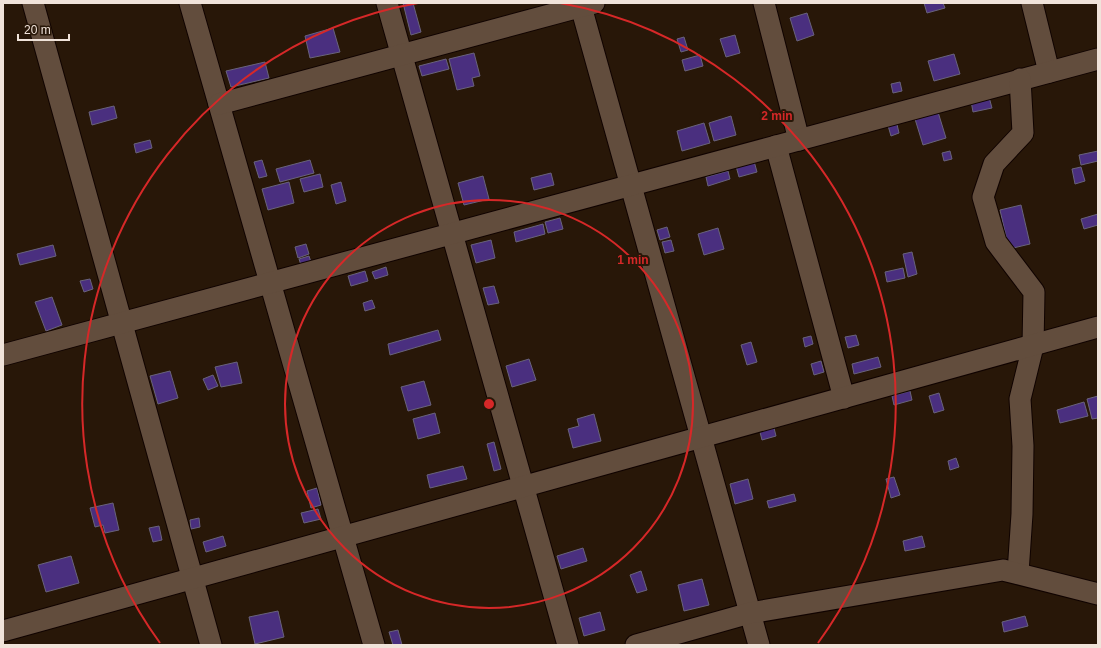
<svg xmlns="http://www.w3.org/2000/svg" width="1101" height="648" font-family="Arial,sans-serif">
<style>
.building{fill:#4a2f7f;stroke:#69637b}
.lines{fill:none;stroke-linecap:round;stroke-linejoin:round}
.minor-casing{stroke:#100300;stroke-width:23}
.minor{stroke:#624d3d;stroke-width:21}
.ring{fill:none;stroke:#d62828;stroke-width:2}
.centre{fill:#d62828;stroke:#281708;stroke-width:2}
.ring-label{font-size:12px;text-anchor:middle;font-weight:bold;fill:#d62828;stroke:#281708;stroke-width:4;stroke-linejoin:round;paint-order:stroke}
</style>
<rect width="100%" height="100%" fill="#281708"/>
<g class="building">
<polygon points="403,3 413,3 421,32 411,35"/>
<polygon points="924,3 943,3 945,8 927,13"/>
<polygon points="807,13 814,35 797,41 790,18"/>
<polygon points="333,28 340,52 310,58 305,36"/>
<polygon points="735,35 740,53 726,57 720,39"/>
<polygon points="684,37 688,50 681,52 677,39"/>
<polygon points="474,53 480,76 472,78 474,86 457,90 449,59"/>
<polygon points="954,54 960,74 934,81 928,61"/>
<polygon points="700,55 703,66 685,71 682,60"/>
<polygon points="446,59 449,69 422,76 419,66"/>
<polygon points="265,62 269,78 231,87 226,71"/>
<polygon points="900,82 902,91 893,93 891,84"/>
<polygon points="989,97 992,108 973,112 971,101"/>
<polygon points="114,106 117,118 92,125 89,112"/>
<polygon points="938,112 946,138 923,145 915,119"/>
<polygon points="731,116 736,135 714,141 709,123"/>
<polygon points="896,120 899,133 891,136 887,122"/>
<polygon points="704,123 710,143 682,151 677,131"/>
<polygon points="150,140 152,148 136,153 134,144"/>
<polygon points="950,151 952,159 944,161 942,153"/>
<polygon points="1098,151 1098,161 1081,165 1079,155"/>
<polygon points="262,160 267,176 259,178 254,162"/>
<polygon points="310,160 314,173 280,182 276,169"/>
<polygon points="754,161 757,172 739,177 736,166"/>
<polygon points="1081,167 1085,181 1075,184 1072,169"/>
<polygon points="728,171 730,179 708,186 706,177"/>
<polygon points="551,173 554,185 534,190 531,178"/>
<polygon points="320,174 323,187 304,192 300,179"/>
<polygon points="483,176 489,199 464,205 458,183"/>
<polygon points="289,182 294,203 268,210 262,189"/>
<polygon points="341,182 346,201 336,204 331,185"/>
<polygon points="1021,205 1030,244 1009,249 1000,210"/>
<polygon points="1098,214 1098,225 1084,229 1081,219"/>
<polygon points="560,218 563,229 548,233 545,222"/>
<polygon points="543,224 545,234 516,242 514,232"/>
<polygon points="667,227 670,237 660,240 657,230"/>
<polygon points="718,228 724,249 704,255 698,234"/>
<polygon points="491,240 495,258 476,263 471,245"/>
<polygon points="671,240 674,251 665,253 662,242"/>
<polygon points="306,244 309,254 298,258 295,247"/>
<polygon points="53,245 56,256 20,265 17,254"/>
<polygon points="912,252 917,274 908,277 903,254"/>
<polygon points="309,256 311,262 301,265 299,259"/>
<polygon points="386,267 388,275 375,279 372,272"/>
<polygon points="903,268 905,278 887,282 885,272"/>
<polygon points="365,271 368,281 351,286 348,276"/>
<polygon points="90,279 93,289 84,292 80,281"/>
<polygon points="494,286 499,303 488,305 483,288"/>
<polygon points="52,297 62,325 46,331 35,302"/>
<polygon points="372,300 375,308 365,311 363,303"/>
<polygon points="438,330 441,340 390,355 388,344"/>
<polygon points="856,335 859,345 848,348 845,337"/>
<polygon points="811,336 813,344 805,347 803,338"/>
<polygon points="751,342 757,362 747,365 741,345"/>
<polygon points="878,357 881,367 854,374 852,364"/>
<polygon points="529,359 536,380 512,387 506,366"/>
<polygon points="821,361 824,372 814,375 811,364"/>
<polygon points="237,362 242,383 221,387 215,367"/>
<polygon points="170,371 178,398 158,404 150,376"/>
<polygon points="213,375 218,386 208,390 203,379"/>
<polygon points="424,381 431,405 408,411 401,387"/>
<polygon points="910,391 912,400 894,405 892,396"/>
<polygon points="939,393 944,410 934,413 929,396"/>
<polygon points="1098,396 1098,418 1092,419 1087,399"/>
<polygon points="1084,402 1088,416 1060,423 1057,410"/>
<polygon points="435,413 440,433 418,439 413,419"/>
<polygon points="594,414 601,441 573,448 568,429 579,426 577,419"/>
<polygon points="774,428 776,436 762,440 760,432"/>
<polygon points="494,442 501,469 494,471 487,444"/>
<polygon points="956,458 959,467 950,470 948,461"/>
<polygon points="463,466 467,479 430,488 427,475"/>
<polygon points="894,477 900,495 891,498 886,479"/>
<polygon points="748,479 753,499 735,504 730,484"/>
<polygon points="317,488 321,505 311,508 307,491"/>
<polygon points="794,494 796,501 769,508 767,501"/>
<polygon points="113,503 119,530 105,533 103,525 95,527 90,508"/>
<polygon points="318,509 321,519 304,523 301,513"/>
<polygon points="199,518 200,527 191,529 190,520"/>
<polygon points="159,526 162,540 153,542 149,528"/>
<polygon points="223,536 226,546 206,552 203,542"/>
<polygon points="922,536 925,547 905,551 903,541"/>
<polygon points="583,548 587,561 561,569 557,556"/>
<polygon points="71,556 79,583 46,592 38,565"/>
<polygon points="641,571 647,590 637,593 630,575"/>
<polygon points="702,579 709,605 684,611 678,585"/>
<polygon points="278,611 284,637 255,644 249,617"/>
<polygon points="600,612 605,630 584,636 579,618"/>
<polygon points="1025,616 1028,626 1004,632 1002,622"/>
<polygon points="398,630 402,645 393,645 389,632"/>
</g>
<g class="lines">
<defs>
<g id="minor">
<polyline points="33,3 211,645"/>
<polyline points="190,3 374,645"/>
<polyline points="387,3 568,645"/>
<polyline points="580,3 759,645"/>
<polyline points="764,3 799,140"/>
<polyline points="1032,3 1049,72"/>
<polyline points="219,104 594,3"/>
<polyline points="776,146 844,398"/>
<polyline points="3,355 1098,59"/>
<polyline points="1018,573 1022,514 1023,446 1020,399 1033,346 1034,292 996,242 983,197 994,164 1023,133 1020,79"/>
<polyline points="3,631 1098,327"/>
<polyline points="636,645 750,613 1003,570 1098,594"/>
</g>
</defs>
<use href="#minor" class="minor-casing"/>
<use href="#minor" class="minor"/>
</g>
<g class="ring">
<circle cx="489" cy="404" r="204"/>
<path d="M160 643A407 407 0 0 1 418 3M560 3A407 407 0 0 1 818 643"/>
</g>
<circle cx="489" cy="404" r="6" class="centre"/>
<g class="ring-label">
<text x="777" y="120">2 min</text>
<text x="633" y="264">1 min</text>
</g>
<rect width="1101" height="648" fill="none" stroke="#f0e3da" stroke-width="8"/>
<path d="M18 34v6h51v-6" fill="none" stroke="#f0e3da" stroke-width="2"/>
<text x="24" y="34" font-size="12" fill="#f0e3da" stroke="#281708" stroke-width="3" paint-order="stroke">20 m</text>
</svg>
